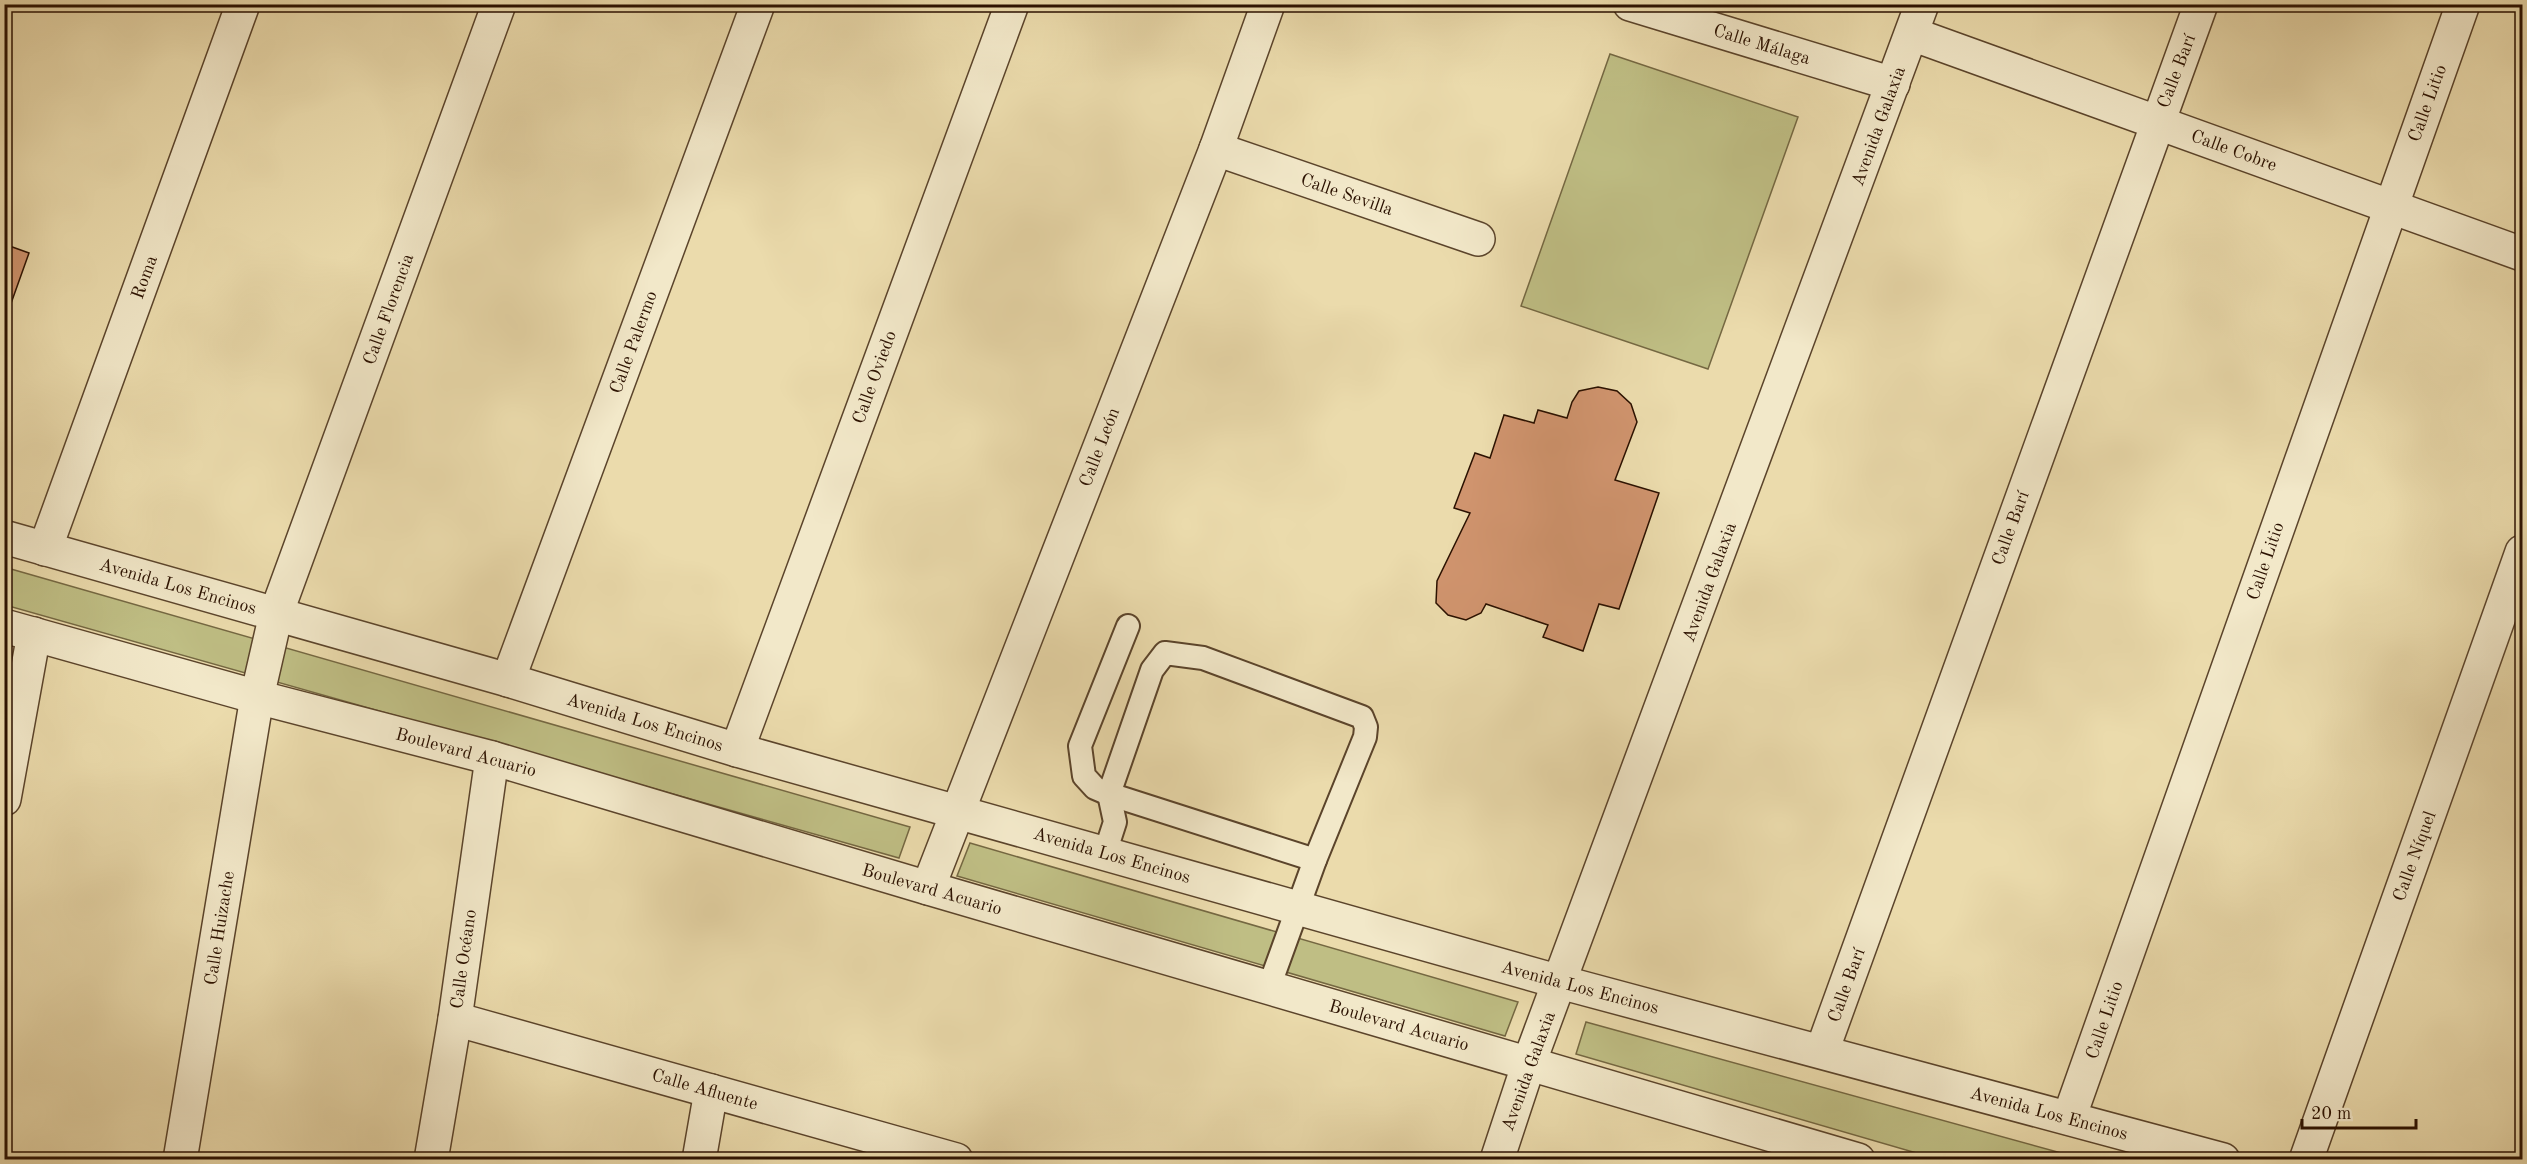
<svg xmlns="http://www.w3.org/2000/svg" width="2527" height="1164" font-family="'Old Standard TT',serif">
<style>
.green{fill:#bfbe84;stroke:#756842;stroke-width:1.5}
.building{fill:#d0946e;stroke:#2b1100;stroke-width:1.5}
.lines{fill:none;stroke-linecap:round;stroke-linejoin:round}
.service-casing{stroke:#5b442b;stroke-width:26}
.minor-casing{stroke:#5b442b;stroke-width:36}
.tertiary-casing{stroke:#5b442b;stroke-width:36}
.service{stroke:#f2e8c9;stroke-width:22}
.minor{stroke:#f2e8c9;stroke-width:33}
.tertiary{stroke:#f2e8c9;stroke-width:33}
.labels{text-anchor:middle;stroke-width:4.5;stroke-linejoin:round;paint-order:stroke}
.street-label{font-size:18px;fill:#2b1100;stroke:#f2e8c9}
</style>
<rect width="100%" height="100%" fill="#ebdbac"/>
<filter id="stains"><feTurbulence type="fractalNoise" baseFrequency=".00333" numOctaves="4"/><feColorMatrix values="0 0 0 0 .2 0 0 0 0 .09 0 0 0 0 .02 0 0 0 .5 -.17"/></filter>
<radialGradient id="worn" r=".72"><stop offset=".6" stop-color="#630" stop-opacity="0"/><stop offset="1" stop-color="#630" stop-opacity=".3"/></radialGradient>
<g class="green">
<polygon points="1610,54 1798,117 1708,369 1521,306"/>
<polygon points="4,567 910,827 899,858 5,605"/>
<polygon points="970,843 1518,1002 1505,1036 957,876"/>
<polygon points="1586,1022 2083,1159 1937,1159 1576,1054"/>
</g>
<g class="building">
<polygon points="4,244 29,253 4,323"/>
<polygon points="1598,387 1617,391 1631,404 1637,422 1615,480 1659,493 1619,609 1599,604 1583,651 1543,637 1548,625 1486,604 1481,613 1466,620 1448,615 1436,603 1437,581 1470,513 1454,508 1475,453 1490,458 1504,415 1534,423 1538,410 1567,418 1572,402 1579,391"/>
</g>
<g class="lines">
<defs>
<g id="service">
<polyline points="1128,626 1080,746 1084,776 1095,788 1109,794 1315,860"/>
<polyline points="1105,853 1115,822 1109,794 1152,670 1165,653 1203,658 1362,717 1366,727 1365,737 1315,860 1269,987"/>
</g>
<g id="minor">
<polyline points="1630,4 1893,84"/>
<polyline points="1912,34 2522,254"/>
<polyline points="1216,149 1478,239"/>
<polyline points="45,549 243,4"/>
<polyline points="508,680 758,4"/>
<polyline points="737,750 1012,4"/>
<polyline points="4,799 34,634"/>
<polyline points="928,888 1216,149 1268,4"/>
<polyline points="455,1019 956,1160"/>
<polyline points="1822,1051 2201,4"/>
<polyline points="2069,1118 2463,4"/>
<polyline points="180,1160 257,697 276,614 499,4"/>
<polyline points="431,1160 455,1019 492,758"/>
<polyline points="699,1160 711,1091"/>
<polyline points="1497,1160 1529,1063 1922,4"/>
<polyline points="2306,1160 2522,552"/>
</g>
<g id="tertiary">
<polyline points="4,537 508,680 737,750 1560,982 2223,1160"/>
<polyline points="4,626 257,697 492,758 928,888 1858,1160"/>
</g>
</defs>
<use href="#service" class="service-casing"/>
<use href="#minor" class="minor-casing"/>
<use href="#tertiary" class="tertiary-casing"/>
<use href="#service" class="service"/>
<use href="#minor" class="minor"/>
<use href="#tertiary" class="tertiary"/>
</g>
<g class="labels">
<g class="street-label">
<text transform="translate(1762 44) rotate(17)" y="6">Calle Málaga</text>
<text transform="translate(2176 71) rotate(-69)" y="6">Calle Barí</text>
<text transform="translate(2427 103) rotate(-70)" y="6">Calle Litio</text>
<text transform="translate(1878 126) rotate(-70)" y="6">Avenida Galaxia</text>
<text transform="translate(2234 150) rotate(20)" y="6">Calle Cobre</text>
<text transform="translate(1347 194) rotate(19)" y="6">Calle Sevilla</text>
<text transform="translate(144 277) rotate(-70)" y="6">Roma</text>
<text transform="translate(388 309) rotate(-70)" y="6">Calle Florencia</text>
<text transform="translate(633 342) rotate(-70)" y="6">Calle Palermo</text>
<text transform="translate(874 377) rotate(-70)" y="6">Calle Oviedo</text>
<text transform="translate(1099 447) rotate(-69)" y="6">Calle León</text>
<text transform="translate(2010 528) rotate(-70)" y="6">Calle Barí</text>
<text transform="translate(2265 561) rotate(-71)" y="6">Calle Litio</text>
<text transform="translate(1709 582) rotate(-70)" y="6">Avenida Galaxia</text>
<text transform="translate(178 586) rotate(16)" y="6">Avenida Los Encinos</text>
<text transform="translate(645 722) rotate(17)" y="6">Avenida Los Encinos</text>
<text transform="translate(466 752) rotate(15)" y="6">Boulevard Acuario</text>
<text transform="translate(1112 855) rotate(16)" y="6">Avenida Los Encinos</text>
<text transform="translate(2414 856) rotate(-70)" y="6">Calle Níquel</text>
<text transform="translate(932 889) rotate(16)" y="6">Boulevard Acuario</text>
<text transform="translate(219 928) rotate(-81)" y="6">Calle Huizache</text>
<text transform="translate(463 959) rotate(-82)" y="6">Calle Océano</text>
<text transform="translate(1846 985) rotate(-70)" y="6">Calle Barí</text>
<text transform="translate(1580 987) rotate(15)" y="6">Avenida Los Encinos</text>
<text transform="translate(2104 1020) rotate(-71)" y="6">Calle Litio</text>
<text transform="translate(1399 1025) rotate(16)" y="6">Boulevard Acuario</text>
<text transform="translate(1528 1071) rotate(-70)" y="6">Avenida Galaxia</text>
<text transform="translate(705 1089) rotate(16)" y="6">Calle Afluente</text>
<text transform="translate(2049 1113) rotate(15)" y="6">Avenida Los Encinos</text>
</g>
</g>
<rect width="2527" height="1164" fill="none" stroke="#ebdbac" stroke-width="24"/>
<rect x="6" y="6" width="2515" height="1152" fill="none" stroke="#2b1100" stroke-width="3"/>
<rect x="12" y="12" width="2503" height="1140" fill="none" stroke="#2b1100" stroke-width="1.5"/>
<path d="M2302 1119v9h114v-9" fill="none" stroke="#2b1100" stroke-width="3"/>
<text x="2311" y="1119" font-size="18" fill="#2b1100" stroke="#f2e8c9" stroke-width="4.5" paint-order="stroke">20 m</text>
<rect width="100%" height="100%" filter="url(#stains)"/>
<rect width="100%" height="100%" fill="url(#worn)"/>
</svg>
